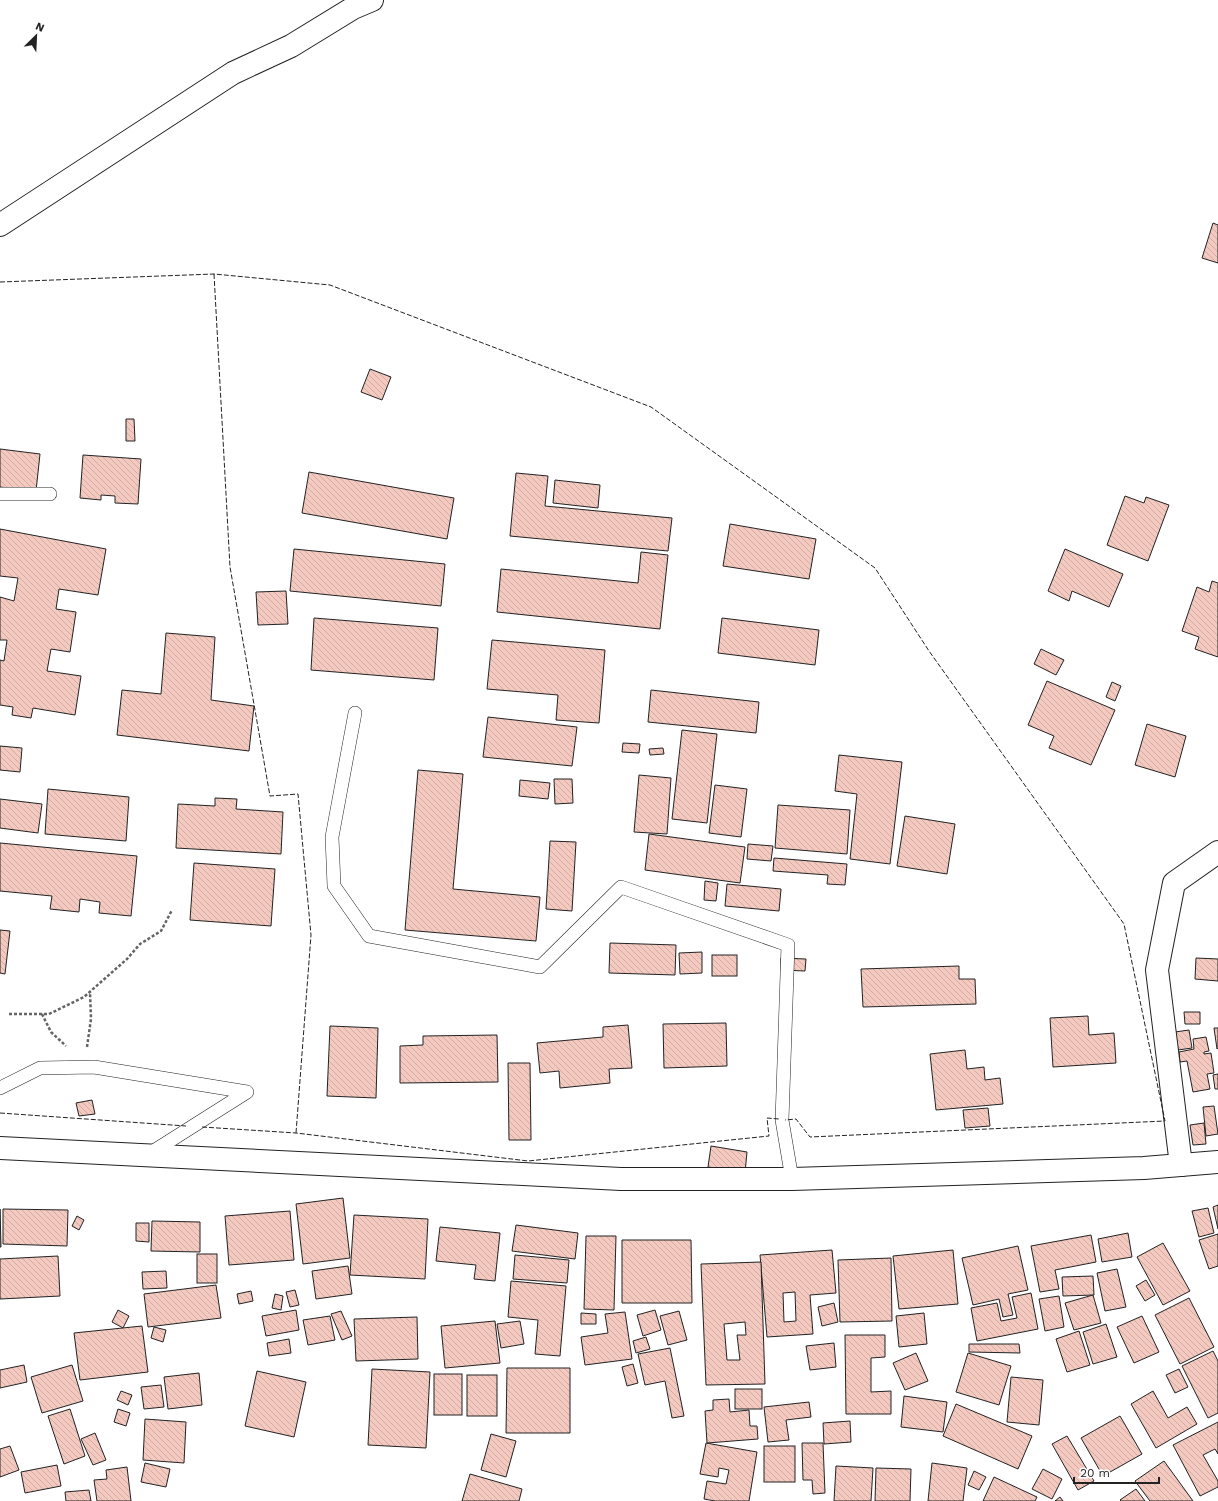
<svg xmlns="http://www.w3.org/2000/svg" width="1218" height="1501" font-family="'Work Sans',sans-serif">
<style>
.building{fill:url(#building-back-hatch);stroke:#222;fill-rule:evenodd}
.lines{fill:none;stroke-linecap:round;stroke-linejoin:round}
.lane-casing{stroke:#222;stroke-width:14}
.street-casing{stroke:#222;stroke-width:24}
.secondary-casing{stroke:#222;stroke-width:24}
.path{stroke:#646464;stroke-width:2.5;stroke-dasharray:3 2;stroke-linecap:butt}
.lane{stroke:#fff;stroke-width:13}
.street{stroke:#fff;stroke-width:22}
.secondary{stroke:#fff;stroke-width:22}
.fence{stroke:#222;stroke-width:1;stroke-dasharray:5 2;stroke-linecap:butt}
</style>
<defs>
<pattern id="building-back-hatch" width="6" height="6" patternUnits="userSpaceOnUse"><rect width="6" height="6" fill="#f3c9c0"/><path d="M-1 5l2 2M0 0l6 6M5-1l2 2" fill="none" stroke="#d0aca5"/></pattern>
</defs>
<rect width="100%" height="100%" fill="#fff"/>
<g class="building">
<polygon points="1213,223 1218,225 1218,263 1202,258"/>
<polygon points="370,369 391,377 382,400 361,392"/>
<polygon points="126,419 134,419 135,441 126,441"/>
<polygon points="0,449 40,454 36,491 0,487"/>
<polygon points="83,455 141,459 138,504 115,503 115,496 101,495 101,500 80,498"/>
<polygon points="309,472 454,498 447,539 302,513"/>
<polygon points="516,473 548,476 545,506 672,518 668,551 510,536"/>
<polygon points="555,480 600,485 598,508 553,503"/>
<polygon points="1125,496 1144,503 1146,497 1169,505 1148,561 1107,545"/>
<polygon points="730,524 816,539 809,579 723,566"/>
<polygon points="0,529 106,549 98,595 59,589 56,609 76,612 70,652 51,649 47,671 81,676 75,715 33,708 31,718 12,715 13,707 0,705 0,660 4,661 7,640 0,640 0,597 14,601 18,578 0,576"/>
<polygon points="294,549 445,564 441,606 290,591"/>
<polygon points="1065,549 1123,574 1109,607 1072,591 1069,601 1048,591"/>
<polygon points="641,552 668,555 660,629 497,612 501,569 638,583"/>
<polygon points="1212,581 1218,583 1218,657 1195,649 1199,637 1182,631 1197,587 1209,592"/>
<polygon points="286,591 288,624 258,625 256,592"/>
<polygon points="314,618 438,628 434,680 311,670"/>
<polygon points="722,618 819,630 815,665 718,653"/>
<polygon points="166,633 215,637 211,700 254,706 249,751 117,735 122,690 161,694"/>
<polygon points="492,640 605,650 599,723 556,720 558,695 487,689"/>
<polygon points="1041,649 1064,660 1056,675 1034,664"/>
<polygon points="1047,681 1115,710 1091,765 1049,748 1054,736 1028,725"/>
<polygon points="1112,682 1121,686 1115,701 1106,697"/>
<polygon points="651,690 759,702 756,733 648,722"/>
<polygon points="488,717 577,727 572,766 483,757"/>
<polygon points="1147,724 1186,736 1175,777 1135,765"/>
<polygon points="682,730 717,734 707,823 672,819"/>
<polygon points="623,743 640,744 639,753 622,752"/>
<polygon points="0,746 22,748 20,772 0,770"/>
<polygon points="663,748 664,754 650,755 649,749"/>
<polygon points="839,755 902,762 890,864 850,859 857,794 835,791"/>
<polygon points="418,770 463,774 453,889 540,897 536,941 405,930"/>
<polygon points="639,775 671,778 667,834 634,832"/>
<polygon points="554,779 572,779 573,803 555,804"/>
<polygon points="520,780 550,783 548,799 519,796"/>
<polygon points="715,785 747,789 741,837 709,833"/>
<polygon points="48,789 129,797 126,841 45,834"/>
<polygon points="215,798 237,799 236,809 283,812 281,854 176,848 178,804 215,806"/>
<polygon points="0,799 42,804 38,833 0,828"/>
<polygon points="778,805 850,810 847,854 775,848"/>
<polygon points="905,816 955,824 947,874 897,866"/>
<polygon points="649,834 745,847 740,883 645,870"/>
<polygon points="550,841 576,842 572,911 546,909"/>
<polygon points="0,843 137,856 131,916 99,913 100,902 80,899 79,912 50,909 52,896 0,891"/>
<polygon points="748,844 773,846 771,861 747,859"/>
<polygon points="774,858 847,864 845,885 827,884 828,875 773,871"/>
<polygon points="194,863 275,869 271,926 190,920"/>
<polygon points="705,881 718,883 716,901 704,900"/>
<polygon points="727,884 781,889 779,911 725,906"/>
<polygon points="0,930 10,931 5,974 0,973"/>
<polygon points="610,943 676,945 675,975 609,973"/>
<polygon points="702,952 702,973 680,974 679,953"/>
<rect x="712" y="955" width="25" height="21"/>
<polygon points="781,958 806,959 805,971 781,970"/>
<polygon points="1196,958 1218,959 1218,981 1195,979"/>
<polygon points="959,966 959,979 975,979 976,1004 863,1007 861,969"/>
<polygon points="1184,1012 1200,1012 1200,1024 1185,1024"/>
<polygon points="1088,1016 1089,1035 1114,1033 1116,1063 1053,1067 1050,1018"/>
<polygon points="726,1023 727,1066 664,1068 663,1024"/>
<polygon points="628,1025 632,1068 609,1069 610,1083 560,1088 559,1071 540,1073 537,1043 603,1037 603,1027"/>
<polygon points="330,1026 378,1028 376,1098 327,1096"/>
<polygon points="1214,1028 1218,1028 1218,1048 1217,1049"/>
<polygon points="1189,1030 1192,1048 1178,1050 1175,1032"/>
<polygon points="497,1035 498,1082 400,1083 400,1046 423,1045 423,1036"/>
<polygon points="1206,1037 1209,1051 1204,1052 1204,1054 1211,1053 1214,1073 1207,1074 1210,1089 1193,1092 1187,1061 1180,1062 1179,1052 1194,1049 1193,1039"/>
<polygon points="965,1050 967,1069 984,1067 985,1080 1000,1078 1003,1104 936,1110 930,1054"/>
<polygon points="508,1063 530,1063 531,1140 509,1140"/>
<polygon points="1218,1074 1218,1089 1215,1089 1213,1075"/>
<polygon points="92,1100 95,1114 79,1116 76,1103"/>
<polygon points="1214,1106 1218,1134 1206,1136 1203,1107"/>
<polygon points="988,1108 990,1126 965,1128 963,1110"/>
<polygon points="1204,1123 1206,1144 1193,1145 1190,1125"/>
<polygon points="711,1146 747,1152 745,1173 708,1167"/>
<polygon points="343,1198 350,1258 303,1264 296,1204"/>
<polygon points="1218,1205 1218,1229 1213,1207"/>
<polygon points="1208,1208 1214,1233 1199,1237 1192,1211"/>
<polygon points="0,1209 1,1247 0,1247"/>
<polygon points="3,1209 68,1210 67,1246 3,1244"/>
<polygon points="290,1211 294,1260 229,1265 225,1216"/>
<polygon points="354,1215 428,1219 425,1279 350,1275"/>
<polygon points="77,1216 84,1220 79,1230 72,1226"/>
<polygon points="152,1221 200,1222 200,1252 151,1251"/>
<polygon points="136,1223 149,1223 149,1242 136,1241"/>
<polygon points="516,1225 578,1233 575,1259 512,1251"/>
<polygon points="440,1227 500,1233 495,1281 474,1279 476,1265 436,1261"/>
<polygon points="1128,1233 1132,1257 1102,1262 1098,1239"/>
<polygon points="1218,1234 1218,1266 1209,1269 1199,1240"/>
<polygon points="1091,1235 1096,1262 1055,1270 1059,1289 1040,1292 1031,1246"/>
<polygon points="586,1236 616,1236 614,1310 584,1309"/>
<polygon points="622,1240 691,1240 692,1303 622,1303"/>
<polygon points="1163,1243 1190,1291 1163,1305 1137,1257"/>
<polygon points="1018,1246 1028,1290 1008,1294 1013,1315 1003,1317 999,1299 973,1305 962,1258"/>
<path d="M832 1250 836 1293 810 1295 813 1334 767 1337 760 1255ZM795 1292 796 1321 784 1322 783 1293Z"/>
<polygon points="953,1250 958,1304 899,1309 893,1256"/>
<rect x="197" y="1254" width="20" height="29"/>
<polygon points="515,1255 569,1260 567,1283 513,1279"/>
<polygon points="58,1256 60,1296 0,1299 0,1259"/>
<polygon points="891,1258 892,1321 840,1322 838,1260"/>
<path d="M761 1262 765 1384 706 1385 701 1264ZM745 1322 746 1335H737L740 1360H727L724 1324Z"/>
<polygon points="348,1266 352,1294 316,1299 312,1271"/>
<polygon points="1117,1269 1126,1307 1105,1311 1097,1273"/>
<polygon points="166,1271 167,1288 143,1289 142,1272"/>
<polygon points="1093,1276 1094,1295 1063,1296 1062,1277"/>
<polygon points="1146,1280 1155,1295 1145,1301 1136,1286"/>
<polygon points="511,1281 566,1286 560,1356 535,1354 538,1320 508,1317"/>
<polygon points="216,1285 221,1318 148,1327 144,1294"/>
<polygon points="295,1290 299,1305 290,1307 286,1292"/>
<polygon points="251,1291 253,1301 239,1304 237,1294"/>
<polygon points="1031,1293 1038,1329 977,1341 971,1308 997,1303 1001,1321 1017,1318 1012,1297"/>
<polygon points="275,1294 283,1296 281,1310 272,1308"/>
<polygon points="1093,1295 1101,1323 1074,1330 1065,1303"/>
<polygon points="1059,1296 1064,1327 1045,1331 1039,1299"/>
<polygon points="1189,1298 1214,1347 1180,1364 1155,1315"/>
<polygon points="834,1303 838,1322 822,1326 818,1307"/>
<polygon points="118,1310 129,1316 123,1328 112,1322"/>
<polygon points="296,1310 299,1330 266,1336 262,1316"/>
<polygon points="655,1310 661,1330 643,1336 637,1315"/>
<polygon points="341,1311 352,1336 342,1340 331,1314"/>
<polygon points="679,1311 687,1340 668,1345 660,1316"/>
<polygon points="625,1312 632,1359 585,1365 581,1337 608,1333 605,1314"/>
<polygon points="581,1313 596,1314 596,1324 581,1324"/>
<polygon points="924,1313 927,1344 899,1347 896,1316"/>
<polygon points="330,1316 335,1340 308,1345 303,1320"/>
<polygon points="1142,1316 1159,1352 1134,1363 1117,1327"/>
<polygon points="417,1317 418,1359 356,1361 354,1319"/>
<polygon points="495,1321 500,1363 445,1368 441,1326"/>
<polygon points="520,1321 524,1344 501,1348 497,1324"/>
<polygon points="1106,1324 1117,1357 1093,1364 1083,1332"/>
<polygon points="142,1326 148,1372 80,1380 74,1333"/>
<polygon points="154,1327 166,1330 163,1342 151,1338"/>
<polygon points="1079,1331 1090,1365 1067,1372 1056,1339"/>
<polygon points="845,1335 885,1335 885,1357 871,1358 871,1392 891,1391 891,1414 846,1414"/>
<polygon points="646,1337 650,1349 636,1353 633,1341"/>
<polygon points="289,1339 291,1353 269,1356 267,1343"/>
<polygon points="834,1343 836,1367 810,1370 806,1346"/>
<polygon points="969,1344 1019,1344 1020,1353 969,1352"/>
<polygon points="670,1348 684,1416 672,1418 665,1381 645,1385 638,1354"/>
<polygon points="1213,1351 1218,1361 1218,1413 1208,1418 1182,1366"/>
<polygon points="916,1353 928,1381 905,1390 893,1363"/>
<polygon points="968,1353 1011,1366 999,1405 956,1392"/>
<polygon points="633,1364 638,1383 627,1386 622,1367"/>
<polygon points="24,1365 27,1382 0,1388 0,1370"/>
<polygon points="72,1365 83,1401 42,1413 31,1377"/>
<polygon points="507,1368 570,1368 570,1433 506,1433"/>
<polygon points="372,1369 430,1372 426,1448 368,1445"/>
<polygon points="1179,1369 1188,1387 1175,1393 1166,1375"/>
<polygon points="257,1371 306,1382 294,1437 245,1426"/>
<polygon points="199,1373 202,1405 168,1409 164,1377"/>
<rect x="434" y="1374" width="28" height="41"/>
<rect x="467" y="1375" width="30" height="41"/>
<polygon points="1011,1377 1043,1380 1039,1425 1007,1422"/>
<polygon points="161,1385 164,1407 144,1409 141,1387"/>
<rect x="735" y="1389" width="27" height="20"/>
<polygon points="121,1391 132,1395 128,1405 117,1400"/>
<polygon points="1153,1391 1168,1418 1187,1407 1197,1424 1156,1448 1131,1404"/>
<polygon points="904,1396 947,1402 943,1432 901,1427"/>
<polygon points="729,1399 730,1412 749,1410 750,1426 757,1426 758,1439 707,1443 705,1411 713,1410 713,1400"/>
<polygon points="809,1402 811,1417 786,1420 789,1440 768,1442 764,1407"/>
<polygon points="956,1404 1032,1436 1018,1469 943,1436"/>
<polygon points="70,1409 85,1456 64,1464 48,1416"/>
<polygon points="118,1409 130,1413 126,1426 114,1422"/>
<polygon points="1120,1416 1142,1454 1103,1476 1081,1438"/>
<polygon points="145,1419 186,1422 184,1463 143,1460"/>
<polygon points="850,1421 851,1442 824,1444 823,1423"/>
<polygon points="1218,1422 1218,1454 1215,1449 1203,1455 1218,1481 1218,1487 1200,1496 1173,1445"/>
<polygon points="95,1433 106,1460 93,1465 81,1439"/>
<polygon points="491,1434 516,1441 506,1477 481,1470"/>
<polygon points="1067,1436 1094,1481 1078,1490 1052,1444"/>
<polygon points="706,1443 757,1452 749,1501 715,1501 704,1499 707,1481 726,1484 729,1470 719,1468 718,1477 700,1474"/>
<polygon points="802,1443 823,1443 825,1493 813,1494 812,1480 803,1480"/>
<polygon points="10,1446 19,1470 0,1477 0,1449"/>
<rect x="764" y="1446" width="31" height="36"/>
<polygon points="1164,1461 1193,1501 1150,1501 1135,1481"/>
<polygon points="145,1463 170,1469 166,1487 141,1482"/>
<polygon points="932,1463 967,1468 963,1501 928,1501"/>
<polygon points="57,1465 61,1486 25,1493 21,1472"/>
<polygon points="836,1466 873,1468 871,1501 834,1501"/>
<polygon points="127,1467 131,1501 97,1501 94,1480 107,1479 106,1470"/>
<polygon points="876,1468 911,1469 910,1501 875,1501"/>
<polygon points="1043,1469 1062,1479 1052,1499 1032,1489"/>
<polygon points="974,1471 986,1477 979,1490 968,1485"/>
<polygon points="470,1474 522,1489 519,1501 462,1501"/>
<polygon points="994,1477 1037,1497 1035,1501 983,1501"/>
<polygon points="1136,1489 1145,1501 1121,1501 1120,1500"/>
<polygon points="89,1490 91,1501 66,1501 65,1492"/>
<polygon points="1060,1497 1063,1501 1055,1501"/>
</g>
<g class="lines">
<defs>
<g id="lane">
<polyline points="0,494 50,494"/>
<polyline points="355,713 332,837 334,886 369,936 540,967 621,887 788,945 782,1120 792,1179"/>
<polyline points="0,1088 40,1068 94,1067 247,1092 149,1154"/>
</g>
<g id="street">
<polyline points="0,225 233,73 291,46 353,8 372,0"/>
<polyline points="1181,1165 1157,970 1174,883 1218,852"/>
</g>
<polyline id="secondary" points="0,1148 621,1179 792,1179 1144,1168 1218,1162"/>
</defs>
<use href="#lane" class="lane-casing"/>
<use href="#street" class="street-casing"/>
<use href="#secondary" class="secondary-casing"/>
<g class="path">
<polyline points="9,1014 49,1014 84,997 127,959 140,944 161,931 172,910"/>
<polyline points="42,1014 51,1032 66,1046"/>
<polyline points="87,1047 91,1019 90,992"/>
</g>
<use href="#lane" class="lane"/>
<use href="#street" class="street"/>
<use href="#secondary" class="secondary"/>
<g class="fence">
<polyline points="214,274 230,567 270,796 298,794 311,935 296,1133"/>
<polyline points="0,282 214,274 330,285 651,407 875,568 929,651 1124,924 1165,1121 810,1137 796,1119 785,1120"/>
<polyline points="0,1113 186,1126"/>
<polyline points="202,1127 296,1133 528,1161 769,1136 767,1118 779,1119"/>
</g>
</g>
<g transform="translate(36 36) rotate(24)" stroke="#ffffff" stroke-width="3" paint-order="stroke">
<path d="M0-3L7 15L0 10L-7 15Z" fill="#222222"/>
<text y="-6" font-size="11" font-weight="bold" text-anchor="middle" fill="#222222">N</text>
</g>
<path d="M1074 1477v6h85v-6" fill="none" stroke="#222222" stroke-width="2"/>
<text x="1080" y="1477" font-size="12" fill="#222222" stroke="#ffffff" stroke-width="3" paint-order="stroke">20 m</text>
</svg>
